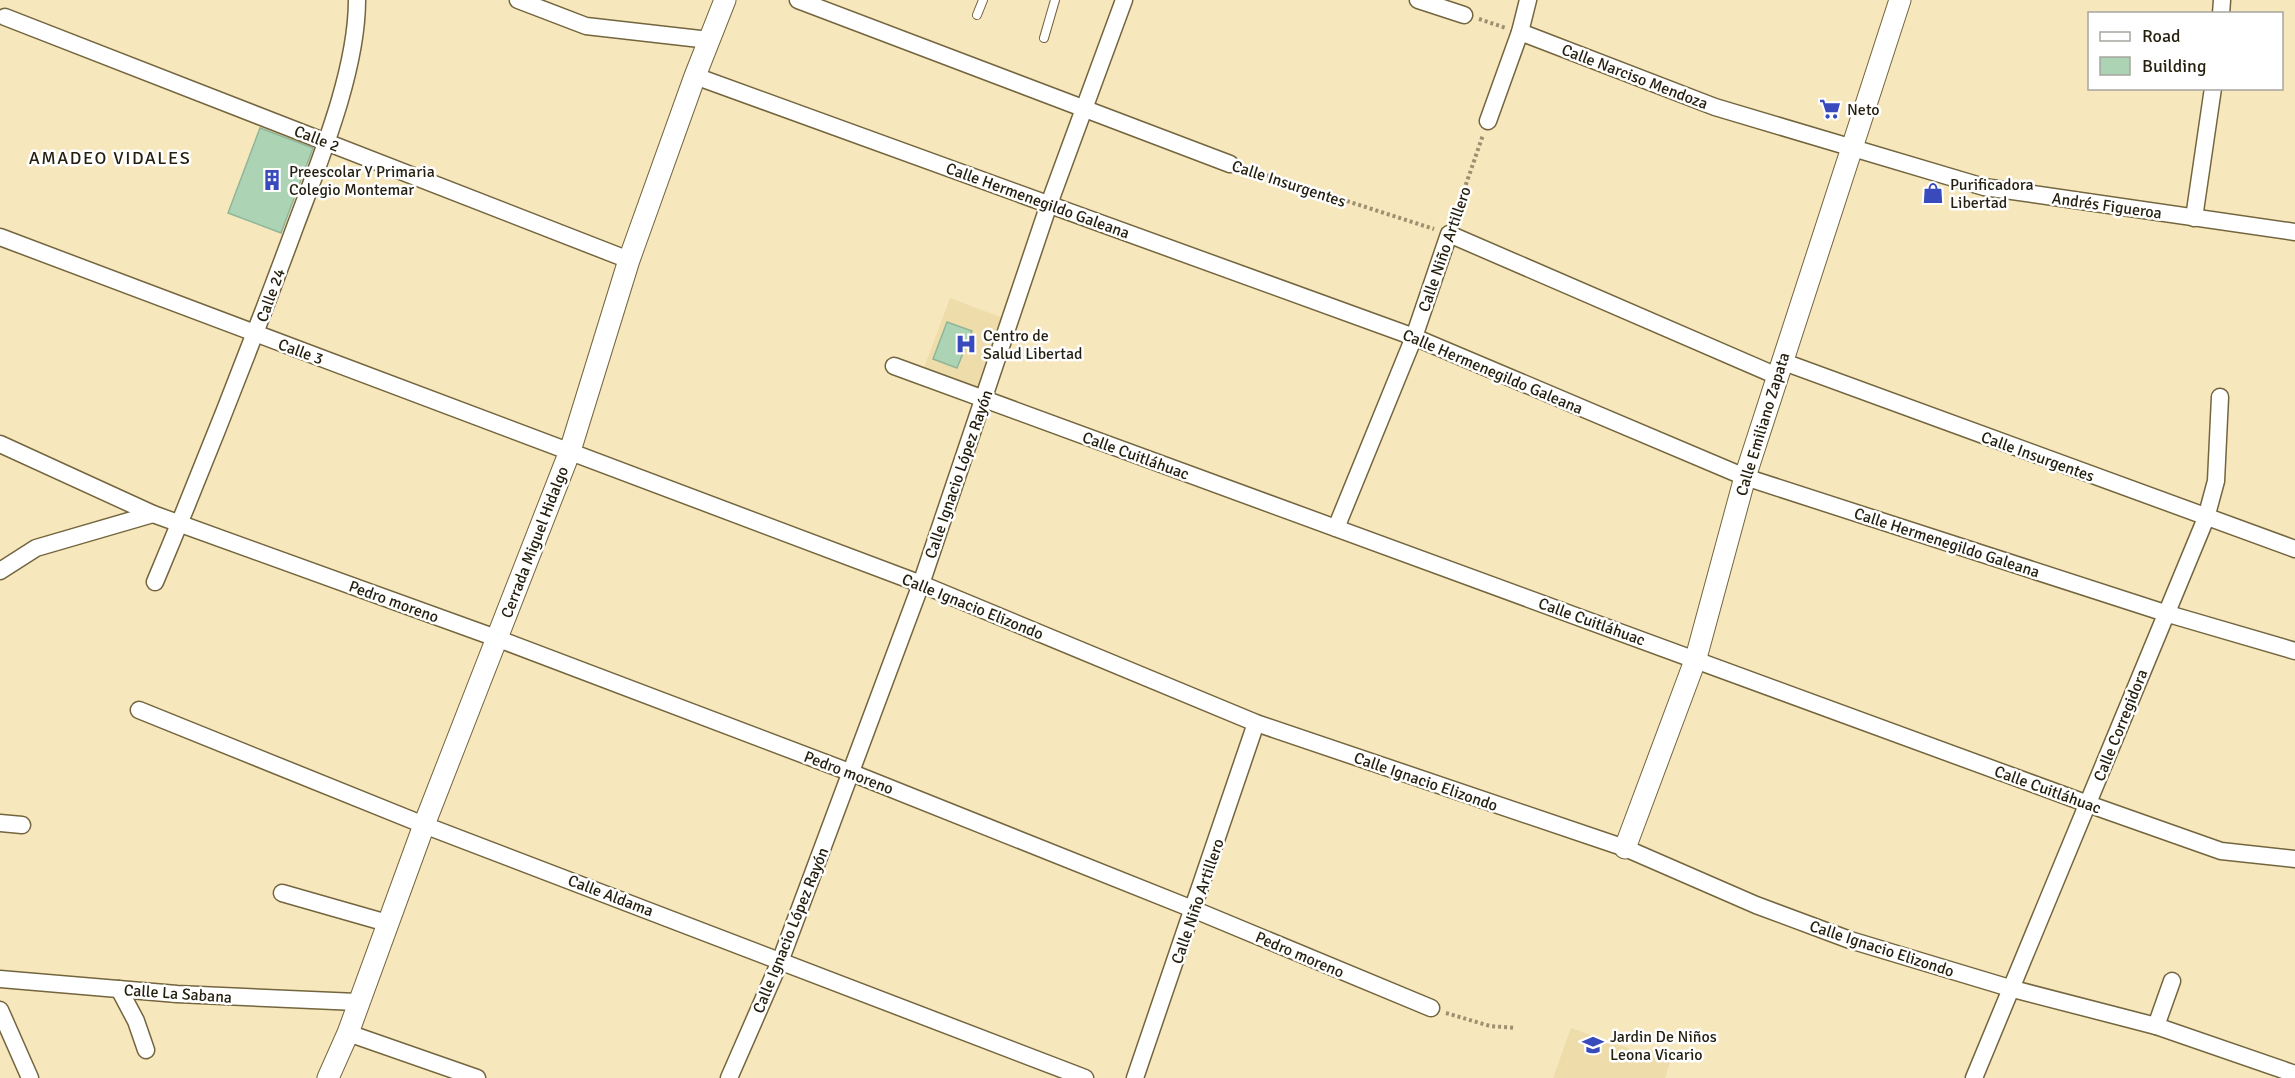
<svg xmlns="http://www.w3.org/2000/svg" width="2295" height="1078" font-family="Signika,sans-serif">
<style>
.built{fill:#eedcaa}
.building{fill:#add3b5;stroke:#90b598;stroke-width:1.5}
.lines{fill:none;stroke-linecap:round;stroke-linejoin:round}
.service-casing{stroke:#73653e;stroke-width:10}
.minor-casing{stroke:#73653e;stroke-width:19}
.tertiary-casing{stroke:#73653e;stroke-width:23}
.path{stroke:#9c9071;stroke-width:4;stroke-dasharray:3 3;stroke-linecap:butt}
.service{stroke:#fff;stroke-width:8}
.minor{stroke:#fff;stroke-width:16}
.tertiary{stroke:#fff;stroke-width:21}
.labels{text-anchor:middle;stroke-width:5;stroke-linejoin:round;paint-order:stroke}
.street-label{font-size:16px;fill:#241f0e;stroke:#fff}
.poi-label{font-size:16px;fill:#241f0e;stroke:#fff;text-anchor:start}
.neighbourhood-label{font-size:18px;letter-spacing:1.5px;fill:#241f0e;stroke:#fff}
</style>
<rect width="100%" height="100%" fill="#f7e7bc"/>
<g class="built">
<polygon points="950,298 1008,320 982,390 924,368"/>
<polygon points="1571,1028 1670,1063 1665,1078 1553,1078"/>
</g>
<g class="building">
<polygon points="260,128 313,148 281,233 228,213"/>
<polygon points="947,322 972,331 957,368 933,359"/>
</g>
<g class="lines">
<defs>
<g id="service">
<polyline points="977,15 983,0"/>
<polyline points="1044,38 1055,0"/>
</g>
<g id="minor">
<polyline points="518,0 586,26 709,40"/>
<polyline points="798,0 1230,164"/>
<polyline points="1418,0 1464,15"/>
<polyline points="2221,14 2222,0"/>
<polyline points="5,17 629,260"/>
<polyline points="1520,32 1715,107 1984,187 2295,232"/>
<polyline points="695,76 1414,337 1745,477 2165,613 2295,651"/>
<polyline points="1488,121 1520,32 1528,0"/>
<polyline points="2194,218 2213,88"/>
<polyline points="0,237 921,584 1256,723 1625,848 1756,905 1850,940 2013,989 2156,1026 2295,1074"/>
<polyline points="1781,361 2295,549"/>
<polyline points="894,366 2088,804 2221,851 2295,859"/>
<polyline points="0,444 153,514 496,638 852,773 1195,910 1431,1008"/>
<polyline points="1336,528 1414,337 1449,234 1777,376"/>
<polyline points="0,571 36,548 153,514"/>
<path d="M155 582C204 465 251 346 295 227 320 160 357 71 357 0"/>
<polyline points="139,710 424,825 1085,1078"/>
<polyline points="0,823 22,825"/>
<polyline points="282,893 387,923"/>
<polyline points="0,979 177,994 357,1002"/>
<polyline points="119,989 136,1021 146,1050"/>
<polyline points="0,1010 30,1078"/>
<polyline points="2156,1026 2172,981"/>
<polyline points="348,1033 477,1078"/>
<polyline points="729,1078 781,959 921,584 1049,204 1124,0"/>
<polyline points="1135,1078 1256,723"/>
<polyline points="1974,1078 2206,518 2216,481 2220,397"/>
</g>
<g id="tertiary">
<polyline points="1625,848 1696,658 1745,477 1900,0"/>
<polyline points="328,1078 348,1033 424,825 570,451 629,260 695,76 725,0"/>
</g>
</defs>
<use href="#service" class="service-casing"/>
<use href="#minor" class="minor-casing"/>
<use href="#tertiary" class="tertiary-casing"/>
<g class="path">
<polyline points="1479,19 1506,28"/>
<polyline points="1244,168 1434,229"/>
<polyline points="1454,219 1483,135"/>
<polyline points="1446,1013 1490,1026 1516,1028"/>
</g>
<use href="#service" class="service"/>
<use href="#minor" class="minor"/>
<use href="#tertiary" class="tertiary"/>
</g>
<defs>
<symbol id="supermarket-bare" viewBox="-9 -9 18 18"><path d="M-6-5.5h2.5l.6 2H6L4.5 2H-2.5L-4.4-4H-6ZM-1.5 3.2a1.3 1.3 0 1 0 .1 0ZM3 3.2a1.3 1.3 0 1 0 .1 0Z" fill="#384abc" stroke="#fff" stroke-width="2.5" paint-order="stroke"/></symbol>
<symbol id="building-bare" viewBox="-9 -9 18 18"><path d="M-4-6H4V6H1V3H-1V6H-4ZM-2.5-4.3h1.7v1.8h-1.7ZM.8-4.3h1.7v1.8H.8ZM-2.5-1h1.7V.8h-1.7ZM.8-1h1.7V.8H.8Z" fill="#384abc" stroke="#fff" stroke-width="2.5" paint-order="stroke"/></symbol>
<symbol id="shop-bare" viewBox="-9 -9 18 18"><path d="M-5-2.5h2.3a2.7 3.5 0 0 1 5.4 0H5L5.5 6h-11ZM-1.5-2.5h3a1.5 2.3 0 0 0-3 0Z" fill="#384abc" stroke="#fff" stroke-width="2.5" paint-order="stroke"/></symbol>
<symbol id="hospital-bare" viewBox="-9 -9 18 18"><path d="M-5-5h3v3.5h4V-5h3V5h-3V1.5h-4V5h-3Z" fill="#384abc" stroke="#fff" stroke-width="2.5" paint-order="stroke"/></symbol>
<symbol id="school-bare" viewBox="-9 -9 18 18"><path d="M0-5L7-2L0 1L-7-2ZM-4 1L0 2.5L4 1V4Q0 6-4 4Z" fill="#384abc" stroke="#fff" stroke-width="2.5" paint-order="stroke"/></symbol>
</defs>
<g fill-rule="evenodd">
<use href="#supermarket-bare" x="1815" y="94" width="30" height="30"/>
<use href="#building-bare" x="257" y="165" width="30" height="30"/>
<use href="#shop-bare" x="1918" y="178" width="30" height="30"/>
<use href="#hospital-bare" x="951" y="329" width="30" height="30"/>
<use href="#school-bare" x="1578" y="1030" width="30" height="30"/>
</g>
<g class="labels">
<g class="street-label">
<text transform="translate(1635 76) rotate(21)" y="6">Calle Narciso Mendoza</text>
<text transform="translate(317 138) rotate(21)" y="6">Calle 2</text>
<text transform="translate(1289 183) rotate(18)" y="6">Calle Insurgentes</text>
<text transform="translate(1038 200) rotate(20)" y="6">Calle Hermenegildo Galeana</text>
<text transform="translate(2107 205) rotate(8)" y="6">Andrés Figueroa</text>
<text transform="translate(1444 249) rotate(-71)" y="6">Calle Niño Artillero</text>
<text transform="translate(270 295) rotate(-70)" y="6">Calle 24</text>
<text transform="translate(301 351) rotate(20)" y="6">Calle 3</text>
<text transform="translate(1493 371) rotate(23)" y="6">Calle Hermenegildo Galeana</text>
<text transform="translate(1762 424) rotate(-73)" y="6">Calle Emiliano Zapata</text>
<text transform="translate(1136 455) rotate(20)" y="6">Calle Cuitláhuac</text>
<text transform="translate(2038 456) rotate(20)" y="6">Calle Insurgentes</text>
<text transform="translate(958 474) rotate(-71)" y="6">Calle Ignacio López Rayón</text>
<text transform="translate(534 542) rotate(-69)" y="6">Cerrada Miguel Hidalgo</text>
<text transform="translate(1947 542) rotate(18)" y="6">Calle Hermenegildo Galeana</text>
<text transform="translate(394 601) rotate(20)" y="6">Pedro moreno</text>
<text transform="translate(973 606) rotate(22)" y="6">Calle Ignacio Elizondo</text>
<text transform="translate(1592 621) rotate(20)" y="6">Calle Cuitláhuac</text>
<text transform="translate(2120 725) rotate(-68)" y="6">Calle Corregidora</text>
<text transform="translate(849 772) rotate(21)" y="6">Pedro moreno</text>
<text transform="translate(1426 781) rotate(19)" y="6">Calle Ignacio Elizondo</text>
<text transform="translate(2048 789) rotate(20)" y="6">Calle Cuitláhuac</text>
<text transform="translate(611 895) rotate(21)" y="6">Calle Aldama</text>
<text transform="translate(1197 901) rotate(-71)" y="6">Calle Niño Artillero</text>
<text transform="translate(790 930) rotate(-68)" y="6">Calle Ignacio López Rayón</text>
<text transform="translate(1882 948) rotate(18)" y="6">Calle Ignacio Elizondo</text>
<text transform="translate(1300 954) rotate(23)" y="6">Pedro moreno</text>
<text transform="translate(178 993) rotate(4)" y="6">Calle La Sabana</text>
</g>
<g class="poi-label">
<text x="1847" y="115">Neto</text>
<text x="289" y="177">Preescolar Y Primaria<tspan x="289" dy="18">Colegio Montemar</tspan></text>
<text x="1950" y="190">Purificadora<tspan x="1950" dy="18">Libertad</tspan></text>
<text x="983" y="341">Centro de<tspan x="983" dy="18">Salud Libertad</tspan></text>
<text x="1610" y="1042">Jardin De Niños<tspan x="1610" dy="18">Leona Vicario</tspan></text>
</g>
<g class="neighbourhood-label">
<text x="110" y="164">AMADEO VIDALES</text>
</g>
</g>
<rect x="2088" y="12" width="195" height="78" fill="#ffffff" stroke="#a7a59f" stroke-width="1.5"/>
<rect x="2100" y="32" width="30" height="9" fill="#ffffff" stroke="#a7a59f" stroke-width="1.5"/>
<text x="2142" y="42" font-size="18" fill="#241f0e">Road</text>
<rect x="2100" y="57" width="30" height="18" fill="#add3b5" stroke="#a7a59f" stroke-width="1.5"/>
<text x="2142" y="72" font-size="18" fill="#241f0e">Building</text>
</svg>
